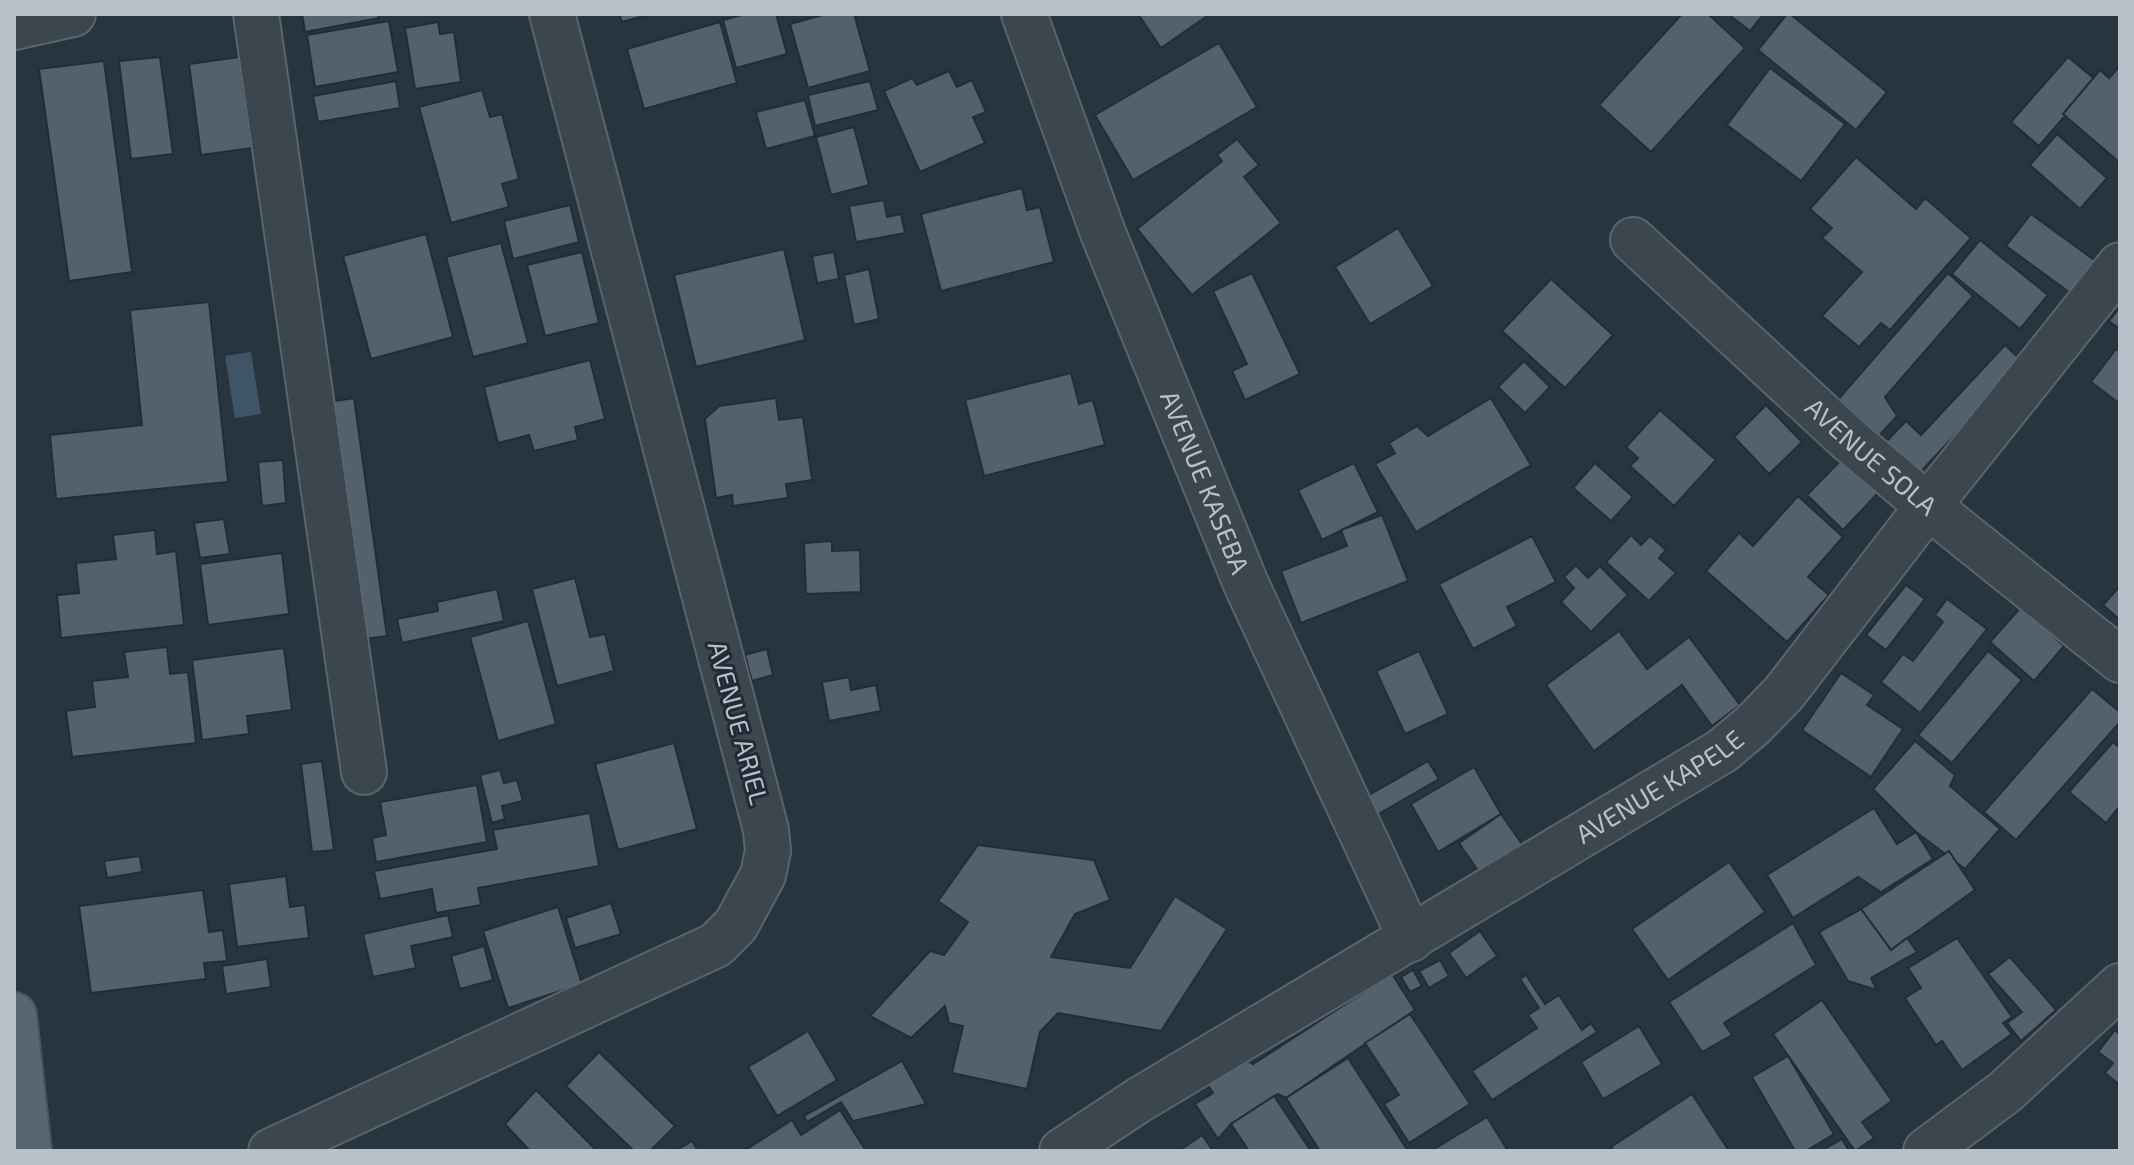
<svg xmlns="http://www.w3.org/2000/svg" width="2134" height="1165" font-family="'Exo 2',sans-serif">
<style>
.water{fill:#3e5467}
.building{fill:#53606d;stroke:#222d37;stroke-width:2}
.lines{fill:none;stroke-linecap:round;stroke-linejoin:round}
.minor-casing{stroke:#59646d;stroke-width:48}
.major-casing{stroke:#48525c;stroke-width:48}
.minor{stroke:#3b464f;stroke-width:44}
.major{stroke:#59656f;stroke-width:44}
.labels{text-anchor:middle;stroke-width:6;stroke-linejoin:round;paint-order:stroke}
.street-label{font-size:26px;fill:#b8c1ca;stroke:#202b35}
</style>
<rect width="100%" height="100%" fill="#27353f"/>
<polygon class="water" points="251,352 261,414 235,418 225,356"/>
<g class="building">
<polygon points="302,14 378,14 379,18 305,32"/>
<polygon points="619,14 651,14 622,22"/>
<polygon points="746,14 776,14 787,54 736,68 723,20"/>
<polygon points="826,14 854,14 870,71 808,88 790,24"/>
<polygon points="1138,14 1206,14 1207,16 1161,48"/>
<polygon points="1682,14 1708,14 1745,48 1651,152 1599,105"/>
<polygon points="1728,14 1764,14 1750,31"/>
<polygon points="1787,14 1790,14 1887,92 1856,130 1758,50"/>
<polygon points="389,21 398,72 315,87 307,35"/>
<polygon points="438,22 440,34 454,32 461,82 415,89 405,28"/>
<polygon points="720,22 737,83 644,109 627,49"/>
<polygon points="1219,43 1257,107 1133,180 1095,115"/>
<polygon points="160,57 173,154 131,159 119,61"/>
<polygon points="239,57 252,148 201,155 189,64"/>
<polygon points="2068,57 2096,80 2039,146 2011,122"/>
<polygon points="104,61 132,272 69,281 39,69"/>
<polygon points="2120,66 2120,163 2063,114 2100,70 2109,78"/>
<polygon points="1770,68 1845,124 1801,181 1727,125"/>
<polygon points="949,71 957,87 972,80 986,112 973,117 985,143 920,172 884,91 912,78 917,85"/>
<polygon points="396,81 400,108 318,122 313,96"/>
<polygon points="870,81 878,110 815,126 808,95"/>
<polygon points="482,90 490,117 502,114 519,179 502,184 509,207 451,223 419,107"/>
<polygon points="805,100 815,136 766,149 756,112"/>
<polygon points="854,127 869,185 831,195 816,137"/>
<polygon points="2057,134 2107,178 2080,209 2030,165"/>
<polygon points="1237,139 1259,165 1244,177 1281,223 1192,295 1137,229 1222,161 1217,155"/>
<polygon points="1856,157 1916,209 1925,198 1971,238 1890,330 1881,323 1859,347 1822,316 1862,272 1822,238 1832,228 1810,209"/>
<polygon points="1022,188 1027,210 1040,207 1054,262 941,291 921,214"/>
<polygon points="884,200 887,217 901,214 905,233 856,242 849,206"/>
<polygon points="570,205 579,242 513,259 504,221"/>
<polygon points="2031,214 2097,262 2073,295 2006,246"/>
<polygon points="1398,228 1433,286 1370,324 1335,267"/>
<polygon points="426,234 453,337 371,359 343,256"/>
<polygon points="1980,240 2048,295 2020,329 1952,274"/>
<polygon points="501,243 528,343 473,357 446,257"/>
<polygon points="784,249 805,340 696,367 674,275"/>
<polygon points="582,252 599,323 545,336 527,265"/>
<polygon points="834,252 839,279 817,283 812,256"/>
<polygon points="869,269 879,319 854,325 844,275"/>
<polygon points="1252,273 1300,374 1245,400 1232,371 1247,364 1213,291"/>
<polygon points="1948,273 1973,296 1885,397 1897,416 1877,438 1835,403"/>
<polygon points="1551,279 1613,335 1565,388 1502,331"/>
<polygon points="209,302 228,482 56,499 50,435 142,425 130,310"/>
<polygon points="2120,307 2120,329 2109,321"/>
<polygon points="2005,345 2023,362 1914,479 1880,448 1906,421 1921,435"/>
<polygon points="2116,349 2120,352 2120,404 2091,382"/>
<polygon points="590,360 605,419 575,427 578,440 534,451 529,435 498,443 484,387"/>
<polygon points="1524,361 1550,387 1525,413 1498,387"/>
<polygon points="1071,373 1079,404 1093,400 1105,445 984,476 965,400"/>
<polygon points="354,398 387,636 356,640 322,403"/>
<polygon points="776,398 779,420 803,417 812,480 786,484 788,498 733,506 732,495 716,498 705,419 719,406"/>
<polygon points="1491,398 1531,465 1416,532 1375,464 1395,453 1389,443 1417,426 1428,436"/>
<polygon points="1766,405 1802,442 1769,474 1734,437"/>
<polygon points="1660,410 1716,460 1674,506 1630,466 1638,458 1626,447"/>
<polygon points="1842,459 1878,493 1843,530 1807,495"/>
<polygon points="283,460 286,503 262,506 258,462"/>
<polygon points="1354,463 1378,512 1322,540 1298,490"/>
<polygon points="1595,463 1633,497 1611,521 1573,488"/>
<polygon points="1798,496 1843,537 1808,577 1829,595 1787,642 1706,571 1739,533 1753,546"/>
<polygon points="1382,515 1408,581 1301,623 1281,571 1347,546 1341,530"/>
<polygon points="224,519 230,554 200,558 194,523"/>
<polygon points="155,530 157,554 176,551 184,625 61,638 57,595 79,593 76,563 116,559 113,535"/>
<polygon points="1631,535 1641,545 1650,536 1666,550 1659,558 1676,573 1649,601 1606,562"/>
<polygon points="1532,536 1556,582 1507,607 1517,626 1473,649 1439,584"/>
<polygon points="832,541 832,551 860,550 861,592 806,594 804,543"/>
<polygon points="282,553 289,614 208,625 200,564"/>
<polygon points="1576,565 1588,578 1600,566 1628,595 1591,632 1561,602 1574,588 1564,577"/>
<polygon points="575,578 590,637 605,634 614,671 557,686 532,589"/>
<polygon points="1906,585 1925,599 1886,650 1866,635"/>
<polygon points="2120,586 2120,620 2103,605"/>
<polygon points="497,589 504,621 402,643 397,619 438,611 437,602"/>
<polygon points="1947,599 1987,629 1920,713 1881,682 1903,654 1913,661 1943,622 1935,615"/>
<polygon points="2021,607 2064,646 2034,681 1990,642"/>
<polygon points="528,621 556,724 498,741 470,637"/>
<polygon points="1619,631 1647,669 1689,637 1740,705 1712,726 1682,685 1594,751 1546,685"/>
<polygon points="167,647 170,674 188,672 196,743 72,757 66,711 95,707 92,681 128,677 124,652"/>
<polygon points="284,648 292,710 247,716 249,734 202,740 192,660"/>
<polygon points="767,649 773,675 752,681 745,655"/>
<polygon points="1419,651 1448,714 1405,734 1376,671"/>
<polygon points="1988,651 2022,680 1952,763 1918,735"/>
<polygon points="1841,673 1874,695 1867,705 1903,729 1871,777 1802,730"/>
<polygon points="849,677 851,690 876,685 881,711 829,721 822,682"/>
<polygon points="2092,689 2120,712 2120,722 2016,840 1984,812"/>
<polygon points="1915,741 1955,775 1950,786 2000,829 1965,869 1916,832 1873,789"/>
<polygon points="2113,742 2120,748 2120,806 2106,823 2069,792"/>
<polygon points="674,743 697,829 618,850 595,764"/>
<polygon points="322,761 334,850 312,852 301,764"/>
<polygon points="1428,761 1439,779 1375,816 1364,798"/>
<polygon points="1474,767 1501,814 1438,852 1411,804"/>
<polygon points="500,770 504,783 517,780 523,801 502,806 505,819 492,823 480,775"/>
<polygon points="477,785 487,842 376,862 372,838 386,835 380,802"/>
<polygon points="1874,808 1897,844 1916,832 1933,859 1881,892 1858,877 1793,918 1767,875"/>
<polygon points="590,813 599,866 478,888 481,905 436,913 432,889 380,899 374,871 497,849 493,830"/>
<polygon points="1501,814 1526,850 1483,878 1459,843"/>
<polygon points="978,845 1094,860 1110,900 1075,914 1051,957 1130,968 1175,896 1227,929 1161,1031 1058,1013 1040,1032 1027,1089 952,1073 963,1026 949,1023 945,1006 911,1038 870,1016 930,951 944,955 968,922 938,901"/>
<polygon points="1949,851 1975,890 1891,950 1861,909"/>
<polygon points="140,856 142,872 107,878 104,861"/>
<polygon points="1729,862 1765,912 1668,980 1632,929"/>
<polygon points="286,876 290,907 305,905 309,938 237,947 229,884"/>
<polygon points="203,890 209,932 223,930 227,961 204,963 206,979 91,993 79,906"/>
<polygon points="611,903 621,934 575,948 566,918"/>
<polygon points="558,907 582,984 508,1008 483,931"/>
<polygon points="1861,909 1891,950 1907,938 1917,952 1871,978 1877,990 1848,981 1819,932"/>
<polygon points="448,915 453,937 411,946 416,968 373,977 363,934"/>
<polygon points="1793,923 1816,965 1724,1023 1732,1035 1702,1052 1669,1002"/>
<polygon points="1480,931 1497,956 1466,978 1449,953"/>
<polygon points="1957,938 2012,1017 2003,1023 2012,1034 1962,1070 1942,1041 1936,1045 1905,998 1921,988 1908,968"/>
<polygon points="484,946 493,980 460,989 451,956"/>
<polygon points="2010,957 2056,1010 2021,1041 2007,1023 2022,1012 1988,974"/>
<polygon points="267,959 271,987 226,994 222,966"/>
<polygon points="1440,960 1449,976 1429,988 1419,971"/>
<polygon points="1413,970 1422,986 1410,992 1401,977"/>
<polygon points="1392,974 1415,1010 1286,1098 1278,1094 1231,1124 1218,1139 1195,1104 1213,1093 1207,1084 1244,1059 1253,1064"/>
<polygon points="1526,975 1545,1004 1559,995 1582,1030 1591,1023 1597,1032 1492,1100 1472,1071 1537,1028 1528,1015 1539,1008 1520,979"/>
<polygon points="1822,1000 1892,1101 1862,1122 1874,1138 1855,1151 1773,1034"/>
<polygon points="1410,1014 1470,1104 1409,1143 1384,1104 1399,1095 1365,1043"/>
<polygon points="1639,1026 1662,1064 1603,1099 1581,1062"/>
<polygon points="2115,1030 2120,1035 2120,1085 2105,1073 2113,1063 2098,1052"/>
<polygon points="808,1031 837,1080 777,1116 748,1067"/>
<polygon points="599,1052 675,1126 650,1151 634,1151 566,1086"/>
<polygon points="1788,1056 1834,1134 1806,1151 1795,1151 1752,1077"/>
<polygon points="1348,1058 1408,1151 1320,1151 1286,1098"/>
<polygon points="902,1061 926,1104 853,1121 841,1102 807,1122 804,1116"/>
<polygon points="536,1090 597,1151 530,1151 505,1124"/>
<polygon points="1692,1094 1729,1151 1614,1151 1611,1147"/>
<polygon points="1274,1096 1311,1151 1249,1151 1231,1124"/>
<polygon points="840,1110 866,1151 744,1151 792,1120 801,1135"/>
<polygon points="1487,1117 1508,1151 1431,1151"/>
<polygon points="1202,1135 1213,1151 1179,1151"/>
<polygon points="1842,1139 1849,1151 1821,1151"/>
<polygon points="692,1141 698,1151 675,1151"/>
</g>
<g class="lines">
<defs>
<g id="minor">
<polyline points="256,14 364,772"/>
<path id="s1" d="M1024 14 1103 233 1246 584 1411 939"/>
<polyline points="14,27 73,14"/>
<path id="s2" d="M1633 240 1847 438 1928 506 2120 660"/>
<polyline points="271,1151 716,945 736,925 763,875 768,851 766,830 552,14"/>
<path id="s3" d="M1062 1151 1139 1100 1722 751 1753 725 1784 693 1928 506 2120 265"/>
<polyline points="1926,1151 2005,1092 2120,986"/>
</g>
<polyline id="major" points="14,1015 29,1151"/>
</defs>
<use href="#minor" class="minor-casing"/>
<use href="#major" class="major-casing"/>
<use href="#minor" class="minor"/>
<use href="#major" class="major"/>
</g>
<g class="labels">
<g class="street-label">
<text dy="9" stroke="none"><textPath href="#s2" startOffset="322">AVENUE SOLA</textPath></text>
<text dy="9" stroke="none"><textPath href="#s1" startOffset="502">AVENUE KASEBA</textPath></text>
<text transform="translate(738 723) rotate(75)" y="9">AVENUE ARIEL</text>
<text dy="9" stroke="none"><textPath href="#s3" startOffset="700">AVENUE KAPELE</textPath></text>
</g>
</g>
<rect width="2134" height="1165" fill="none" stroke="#b8c1ca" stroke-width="32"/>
</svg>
